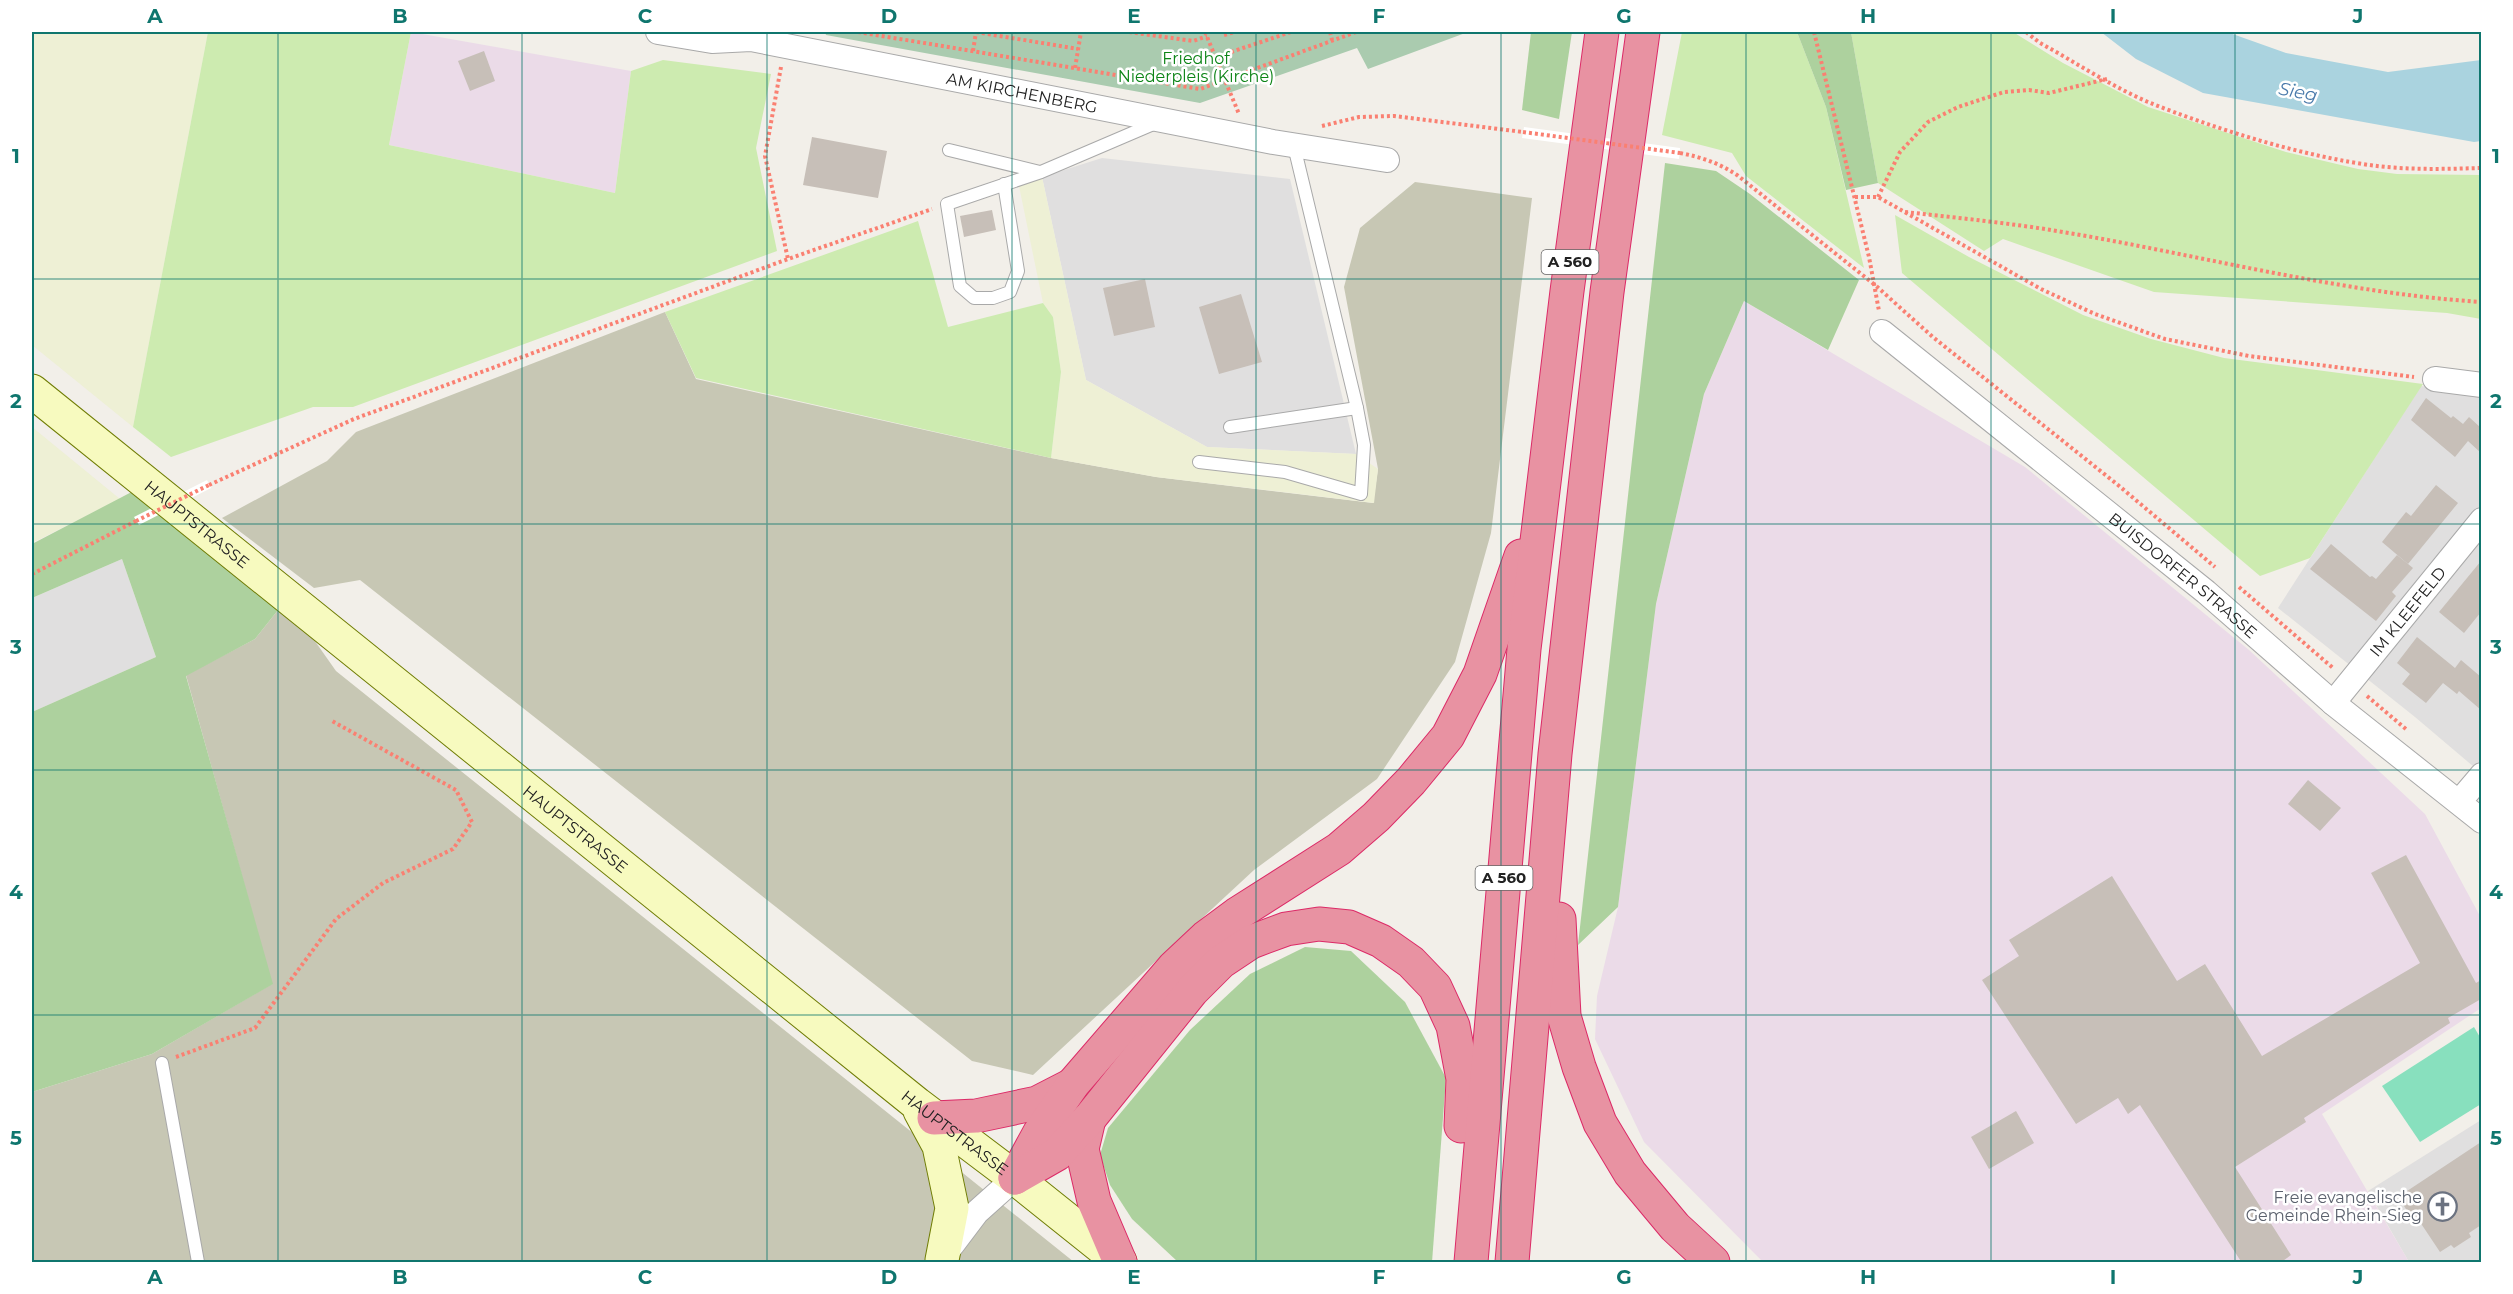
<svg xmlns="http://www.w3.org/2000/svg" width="2513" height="1294" font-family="Montserrat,sans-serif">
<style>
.residential{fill:#e0dfdf}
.industrial{fill:#ebdbe8}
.construction{fill:#c7c7b4}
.farmland{fill:#eef0d5}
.grass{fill:#cdebb0}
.forest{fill:#add19e}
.cemetery{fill:#aacbaf}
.pitch{fill:#88e0be}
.water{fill:#aad3df}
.pier{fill:#fff}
.building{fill:#c7bfb8}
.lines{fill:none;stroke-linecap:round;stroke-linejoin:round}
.lane-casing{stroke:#a9a9a9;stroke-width:14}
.street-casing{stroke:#a9a9a9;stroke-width:26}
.secondary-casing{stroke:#707d05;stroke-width:35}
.highway-casing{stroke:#dc2a67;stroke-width:35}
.path{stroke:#fa8072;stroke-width:4;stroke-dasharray:3 3;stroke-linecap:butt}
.lane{stroke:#fff;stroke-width:12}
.street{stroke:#fff;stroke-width:24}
.secondary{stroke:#f7fabf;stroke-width:33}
.highway{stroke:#e892a2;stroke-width:33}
.path-bridge{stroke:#fa8072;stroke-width:4;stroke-dasharray:3 3;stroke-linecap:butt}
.grid{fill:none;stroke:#0f766e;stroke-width:1.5;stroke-opacity:0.55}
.labels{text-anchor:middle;stroke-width:5;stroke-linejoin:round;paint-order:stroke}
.shield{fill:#fff;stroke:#646464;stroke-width:1.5}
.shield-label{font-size:15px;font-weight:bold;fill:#222}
.park-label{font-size:16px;fill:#0c8416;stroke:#fff}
.street-label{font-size:16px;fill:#222;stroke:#fff}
.worship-label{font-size:16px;fill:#5b616d;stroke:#fff;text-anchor:end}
.water-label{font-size:18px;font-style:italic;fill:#4a7aab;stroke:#fff}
.neatline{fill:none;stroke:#0f766e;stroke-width:2}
.grid-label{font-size:20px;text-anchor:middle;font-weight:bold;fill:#0f766e}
</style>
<rect width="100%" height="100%" fill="#f2efe9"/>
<g class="residential">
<polygon points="1102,158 1290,179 1356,454 1207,447 1086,380 1042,177"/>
<polygon points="2421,386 2481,394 2481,778 2474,767 2415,717 2278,608"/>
<polygon points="122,559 156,657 32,712 32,598"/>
<polygon points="2481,1120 2481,1262 2409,1262 2368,1191"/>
</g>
<g class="industrial">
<polygon points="411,32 631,71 615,193 389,145"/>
<polygon points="1744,301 2025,467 2249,650 2425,814 2481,918 2481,1008 2322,1114 2409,1262 1763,1262 1644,1142 1595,1039 1597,996 1618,907 1656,604 1704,394"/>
</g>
<g class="construction">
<polygon points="1415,182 1532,198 1491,533 1455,662 1377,779 1254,870 1033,1075 972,1061 360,580 314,588 222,518 327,461 356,432 665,312 696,379 1051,458 1156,477 1373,503 1378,469 1344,287 1360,228"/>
<polygon points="286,600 336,671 1074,1262 32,1262 32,1092 152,1054 272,984 186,675 255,639"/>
</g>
<g class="farmland">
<polygon points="32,32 208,32 133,427 32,345"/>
<polygon points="1042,177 1086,380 1207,447 1356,454 1378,469 1374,503 1156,477 1051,458 1061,372 1053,317 1043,303 1019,186"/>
<polygon points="32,427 120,499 32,543"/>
</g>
<g class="grass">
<polygon points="208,32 411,32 389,145 615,193 631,71 663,60 771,74 756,148 777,251 353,407 313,407 171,457 133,427"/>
<polygon points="1682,32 1797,32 1826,107 1864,268 1746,176 1732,153 1662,135"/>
<polygon points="1851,32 2013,32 2063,63 2148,107 2286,152 2358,169 2397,174 2481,175 2481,319 2447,313 2154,292 2003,239 1984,251 1878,183"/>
<polygon points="1895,215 1969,257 2083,315 2151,339 2224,358 2423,384 2310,558 2260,576 1902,273"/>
<polygon points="918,221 948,327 1043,303 1053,317 1061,372 1051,458 696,378 665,312"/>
</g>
<g class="forest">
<polygon points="1531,32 1572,32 1559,119 1522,110"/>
<polygon points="1797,32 1851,32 1878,183 1846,190 1826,107"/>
<polygon points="1665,163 1716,171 1750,194 1859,280 1828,350 1744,301 1704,394 1656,604 1618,907 1578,945"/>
<polygon points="145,485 286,600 255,639 186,676 273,984 152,1054 32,1092 32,712 156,657 122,559 32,598 32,544"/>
<polygon points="1305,947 1351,951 1405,1002 1446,1078 1432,1262 1178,1262 1132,1219 1110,1185 1100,1155 1108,1128 1190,1030 1250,974"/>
</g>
<polygon class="cemetery" points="825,32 1468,32 1368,69 1357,48 1200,103 826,35"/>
<polygon class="pitch" points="2474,1027 2481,1039 2481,1104 2420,1142 2382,1086"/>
<polygon class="water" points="2101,32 2227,32 2286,53 2388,72 2481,60 2481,141 2474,142 2203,93 2136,59"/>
<g class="pier">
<polygon points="1524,127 1680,148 1679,159 1522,138"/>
<polygon points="207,480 211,488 139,525 134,517"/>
</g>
<g class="building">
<polygon points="484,51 495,81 470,91 458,61"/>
<polygon points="812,137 887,151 878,198 803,185"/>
<polygon points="992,210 996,230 964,237 960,216"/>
<polygon points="1145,279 1155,327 1114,336 1103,288"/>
<polygon points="1241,294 1262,362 1219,374 1199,307"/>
<polygon points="2426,398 2451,418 2453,416 2463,424 2469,417 2481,428 2481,453 2468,441 2455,457 2411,420"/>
<polygon points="2436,485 2458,503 2408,564 2382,542 2406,512 2411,516"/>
<polygon points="2331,544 2370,577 2372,576 2376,579 2397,555 2413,568 2392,592 2396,596 2376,621 2310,569"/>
<polygon points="2481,561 2481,612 2464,633 2439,612"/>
<polygon points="2417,637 2455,668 2461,660 2481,677 2481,710 2459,691 2457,694 2443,683 2426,703 2402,684 2410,674 2397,663"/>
<polygon points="2308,780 2341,808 2320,831 2288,804"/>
<polygon points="2406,855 2476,983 2481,980 2481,999 2448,1018 2450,1023 2304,1118 2306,1122 2235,1167 2291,1255 2280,1263 2242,1263 2140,1105 2128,1114 2118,1098 2076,1124 1982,980 2019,956 2009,940 2112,876 2177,981 2205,964 2262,1056 2420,963 2371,873"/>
<polygon points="2016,1111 2034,1143 1989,1169 1971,1137"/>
<polygon points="2481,1142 2481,1225 2469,1233 2471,1237 2454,1248 2451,1245 2440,1252 2416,1216 2412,1218 2398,1197"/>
</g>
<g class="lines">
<defs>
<g id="lane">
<polyline points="949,150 1040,172"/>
<polyline points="1004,184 1018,271 1010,292 993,298 974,298 960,286 947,204 1041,172 1158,122"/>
<polyline points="1230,427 1357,408 1294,146"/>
<polyline points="1199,462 1285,472 1361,494 1364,445 1357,408"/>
<polyline points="162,1063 198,1262"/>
</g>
<g id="street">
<path id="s1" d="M658 32 712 41 751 39 1273 142 1387 160"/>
<path id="s2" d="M1882 332 2206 592 2333 703 2482 821"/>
<polyline points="2435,379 2482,385"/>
<path id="s3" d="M2333 703 2482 520"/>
<polyline points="2459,802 2482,775"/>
<polyline points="946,1253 977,1212 1015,1178"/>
</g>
<g id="secondary">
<path id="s4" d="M32 391 917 1104 1015 1178 1120 1262"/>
<polyline points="920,1111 939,1146 952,1208 942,1260"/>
</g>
<g id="highway">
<polyline points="1559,919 1564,1016 1579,1067 1600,1123 1630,1173 1675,1227 1713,1262"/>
<polyline points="934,1118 976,1116 1037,1103 1072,1085"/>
<polyline points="1089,1119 1082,1149 1094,1201 1120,1262"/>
<polyline points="1015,1178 1040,1132 1073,1084 1174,967 1206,937 1237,914 1339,849 1376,817 1411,781 1448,736 1480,674 1521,556"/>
<polyline points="1015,1178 1057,1154 1089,1119 1192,991 1221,962 1251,942 1286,929 1319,924 1349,927 1381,941 1411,962 1435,987 1453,1026 1463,1079 1461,1126"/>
<polyline points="1471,1262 1524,649 1567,291 1602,32"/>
<polyline points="1512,1262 1555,754 1607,292 1643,32"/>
</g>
</defs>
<use href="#lane" class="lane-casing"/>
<use href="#street" class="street-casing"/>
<use href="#secondary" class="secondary-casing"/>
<use href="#highway" class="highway-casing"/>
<g class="path">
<polyline points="858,32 1200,89 1356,32"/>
<polyline points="976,32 1078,49"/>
<polyline points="1129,32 1193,41 1207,36"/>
<polyline points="1205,32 1239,114"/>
<polyline points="1330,32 1332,40"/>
<polyline points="1814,32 1869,257 1879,311"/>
<path d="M2026 32 2040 43C2075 62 2111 86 2148 102 2215 129 2305 157 2377 166 2411 170 2447 169 2482 168"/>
<polyline points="1224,35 1235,32"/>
<polyline points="973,51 976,32"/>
<polyline points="1231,52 1291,32"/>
<polyline points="781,67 765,156 788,259"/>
<polyline points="1075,68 1081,32"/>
<polyline points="1322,126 1359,117 1394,116 1523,132"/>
<path d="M1680 153C1701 157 1719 163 1737 175L1875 285 1934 338 2118 485 2215 567"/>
<polyline points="1855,197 1878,197 2041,289 2095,314 2165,339 2249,356 2414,377"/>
<polyline points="1878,197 1900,152 1928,122 1958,107 2004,92 2029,90 2049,93 2107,79"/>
<path d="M1905 212C1951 217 1998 222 2045 229 2189 252 2336 293 2482 302"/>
<polyline points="209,485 354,419 788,259 932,209"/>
<polyline points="32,574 136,521"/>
<polyline points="2239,587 2333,668"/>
<polyline points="2367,696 2407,730"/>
<polyline points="176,1057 255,1028 336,919 383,883 453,849 472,822 456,790 332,721"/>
</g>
<use href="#lane" class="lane"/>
<use href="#street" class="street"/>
<use href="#secondary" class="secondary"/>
<use href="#highway" class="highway"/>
<g class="path-bridge">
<polyline points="1523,132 1680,153"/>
<polyline points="136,521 209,485"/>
</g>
</g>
<path class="grid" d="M278 32V1262M522 32V1262M767 32V1262M1012 32V1262M1256 32V1262M1501 32V1262M1746 32V1262M1991 32V1262M2235 32V1262M32 279H2482M32 524H2482M32 770H2482M32 1015H2482"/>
<defs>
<symbol id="church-ring" viewBox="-11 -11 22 22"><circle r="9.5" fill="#fff" stroke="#6b7280" stroke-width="1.5"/><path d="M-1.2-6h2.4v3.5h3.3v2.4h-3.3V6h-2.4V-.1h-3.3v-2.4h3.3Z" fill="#6b7280"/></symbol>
</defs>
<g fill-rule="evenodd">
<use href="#church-ring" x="2426" y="1190" width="33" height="33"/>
</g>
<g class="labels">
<g class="shield">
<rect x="1541.5" y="250" width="57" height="24" rx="4.5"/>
<rect x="1475.5" y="866" width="57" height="24" rx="4.5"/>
</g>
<g class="shield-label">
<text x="1570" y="267">A 560</text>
<text x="1504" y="883">A 560</text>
</g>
<g class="park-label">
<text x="1196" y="64">Friedhof<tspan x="1196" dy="18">Niederpleis (Kirche)</tspan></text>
</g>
<g class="street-label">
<text dy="6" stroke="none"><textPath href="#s1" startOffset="370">AM KIRCHENBERG</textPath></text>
<text dy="6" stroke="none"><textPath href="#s4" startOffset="212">HAUPTSTRASSE</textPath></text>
<text dy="6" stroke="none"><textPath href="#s2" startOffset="387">BUISDORFER STRASSE</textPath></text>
<text dy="6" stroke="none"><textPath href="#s3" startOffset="118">IM KLEEFELD</textPath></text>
<text dy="6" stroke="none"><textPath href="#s4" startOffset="698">HAUPTSTRASSE</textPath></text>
<text dy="6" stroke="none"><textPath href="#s4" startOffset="1184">HAUPTSTRASSE</textPath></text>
</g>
<g class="worship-label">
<text x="2422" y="1203">Freie evangelische<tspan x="2422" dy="18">Gemeinde Rhein-Sieg</tspan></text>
</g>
<g class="water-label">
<text transform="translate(2298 92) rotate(11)" y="6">Sieg</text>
</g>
</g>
<rect width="2513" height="1294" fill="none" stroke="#ffffff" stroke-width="66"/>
<rect x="33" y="33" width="2447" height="1228" class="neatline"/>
<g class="grid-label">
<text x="155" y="23">A</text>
<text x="400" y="23">B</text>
<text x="645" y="23">C</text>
<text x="889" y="23">D</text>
<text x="1134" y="23">E</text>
<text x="1379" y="23">F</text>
<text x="1624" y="23">G</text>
<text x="1868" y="23">H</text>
<text x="2113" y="23">I</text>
<text x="2358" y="23">J</text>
<text x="16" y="163">1</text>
<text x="2496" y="163">1</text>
<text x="16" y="408">2</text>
<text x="2496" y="408">2</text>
<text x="16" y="654">3</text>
<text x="2496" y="654">3</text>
<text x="16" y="899">4</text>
<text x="2496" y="899">4</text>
<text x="16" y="1145">5</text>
<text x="2496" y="1145">5</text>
<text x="155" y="1284">A</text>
<text x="400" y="1284">B</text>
<text x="645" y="1284">C</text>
<text x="889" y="1284">D</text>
<text x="1134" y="1284">E</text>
<text x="1379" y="1284">F</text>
<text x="1624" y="1284">G</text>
<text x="1868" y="1284">H</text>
<text x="2113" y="1284">I</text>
<text x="2358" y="1284">J</text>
</g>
</svg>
